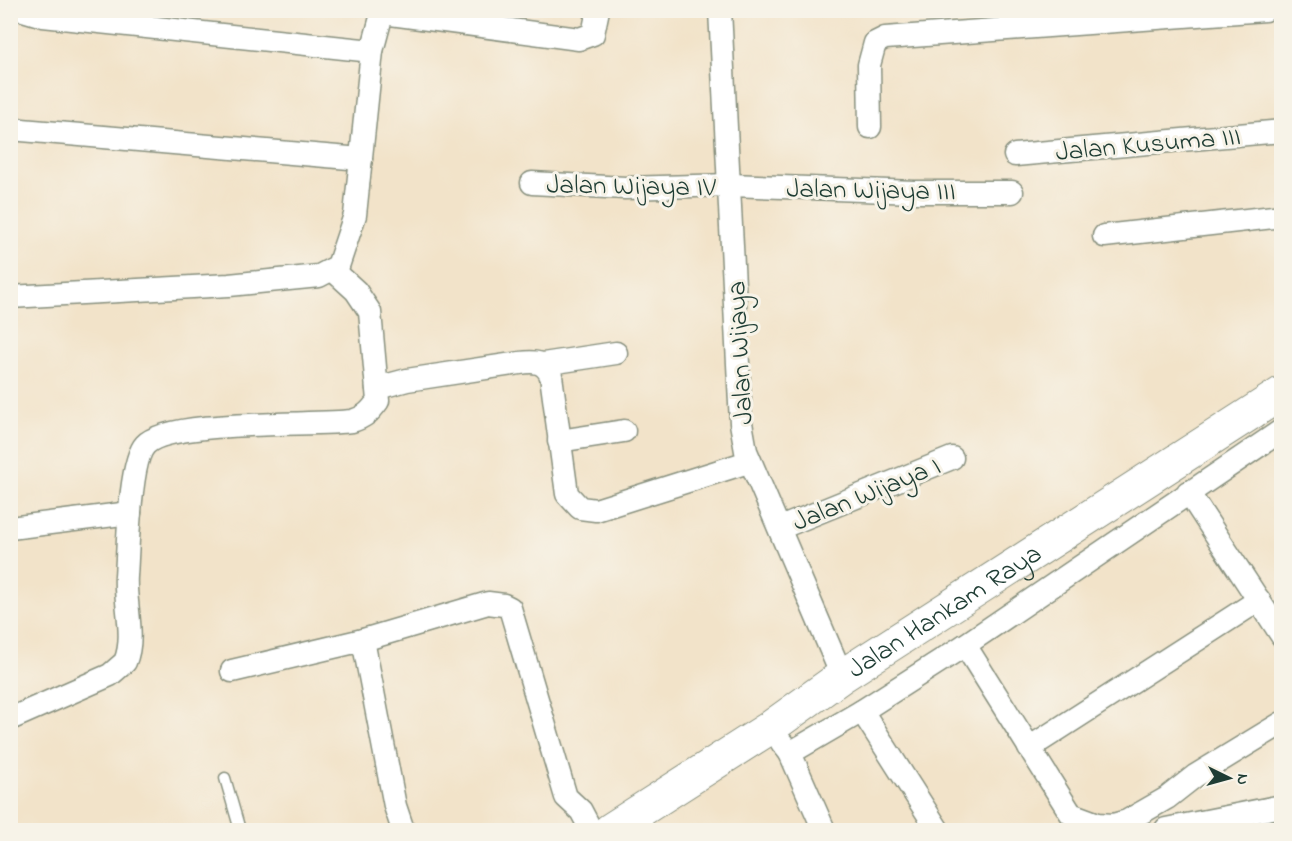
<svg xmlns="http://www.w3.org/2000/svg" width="1292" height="841" font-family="'Indie Flower',sans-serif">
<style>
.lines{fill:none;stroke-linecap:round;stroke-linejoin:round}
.lane-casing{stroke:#88907e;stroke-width:13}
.street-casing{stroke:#88907e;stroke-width:25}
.primary-casing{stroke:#88907e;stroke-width:35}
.lane{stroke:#fff;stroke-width:10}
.street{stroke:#fff;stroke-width:22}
.primary{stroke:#fff;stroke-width:33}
.labels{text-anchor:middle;stroke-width:6;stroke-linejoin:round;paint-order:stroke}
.street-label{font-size:27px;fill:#1f3d34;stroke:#f7f3e8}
</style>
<rect width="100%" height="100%" fill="#f7f3e8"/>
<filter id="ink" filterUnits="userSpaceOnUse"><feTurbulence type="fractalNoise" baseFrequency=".0167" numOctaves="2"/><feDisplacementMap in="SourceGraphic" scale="12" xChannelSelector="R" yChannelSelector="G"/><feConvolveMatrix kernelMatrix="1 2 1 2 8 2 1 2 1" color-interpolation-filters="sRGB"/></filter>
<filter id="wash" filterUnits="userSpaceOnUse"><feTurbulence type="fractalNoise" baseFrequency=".008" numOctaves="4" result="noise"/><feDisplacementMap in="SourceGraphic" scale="24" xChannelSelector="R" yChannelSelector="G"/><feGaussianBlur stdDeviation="1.35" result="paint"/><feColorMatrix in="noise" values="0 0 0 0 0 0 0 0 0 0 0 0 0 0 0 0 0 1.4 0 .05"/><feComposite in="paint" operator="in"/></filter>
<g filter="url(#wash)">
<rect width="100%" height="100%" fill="#f2e3c9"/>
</g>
<g filter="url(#ink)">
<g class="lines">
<defs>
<polyline id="lane" points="225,778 240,830"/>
<g id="street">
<polyline points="23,10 43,16 372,51"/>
<polyline points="720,10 741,423 746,451 842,676"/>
<polyline points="383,13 579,39 593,34 598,10"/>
<polyline points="870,127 869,65 875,43 885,38 1265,10"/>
<polyline points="10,129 361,159"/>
<polyline points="1015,155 1282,131"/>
<polyline points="532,183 625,188 730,185 915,192 1012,192"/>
<polyline points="1104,236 1282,216"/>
<polyline points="10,297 229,285 319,276 338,266 355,215 372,51 383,10"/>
<polyline points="543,364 616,353"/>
<path d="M377 388 407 380 520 363C534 361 545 361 551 376L567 494 580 508 596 510 748 462"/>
<polyline points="559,441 624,431"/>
<polyline points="1188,492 1282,636"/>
<polyline points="10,528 130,513"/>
<polyline points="780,528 952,458"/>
<polyline points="363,640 395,806 403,830"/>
<polyline points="965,645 1071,814 1098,824 1113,825 1127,821 1167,798 1195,776 1282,723"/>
<polyline points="232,671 363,640 488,603 504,605 510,608 566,797 581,811 591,830"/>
<polyline points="862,711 938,830"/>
<path d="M10 719 110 675 125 662C136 636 124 603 126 576 128 550 129 462 145 445 168 419 314 426 352 421 365 417 370 412 378 401L370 312 356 291 333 270"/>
<polyline points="782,743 790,753 824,830"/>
<polyline points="1029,748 1259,600"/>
<polyline points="790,753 862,711 965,645 1282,430"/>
<polyline points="1166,829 1282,806"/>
</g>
<g id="primary">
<path id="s1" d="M610 830 771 727 842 676 1282 393"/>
</g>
</defs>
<use href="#lane" class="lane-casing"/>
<use href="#street" class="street-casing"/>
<use href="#primary" class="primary-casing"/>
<use href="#lane" class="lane"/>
<use href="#street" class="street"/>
<use href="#primary" class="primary"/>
</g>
</g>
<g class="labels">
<g class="street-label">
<text transform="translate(1148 143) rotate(-5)" y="9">Jalan Kusuma III</text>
<text transform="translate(631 185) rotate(1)" y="9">Jalan Wijaya IV</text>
<text transform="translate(871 189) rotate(1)" y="9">Jalan Wijaya III</text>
<text transform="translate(739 353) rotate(-93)" y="9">Jalan Wijaya</text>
<text transform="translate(866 493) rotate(-22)" y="9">Jalan Wijaya I</text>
<text dy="9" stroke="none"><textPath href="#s1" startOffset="400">Jalan Hankam Raya</textPath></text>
</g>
</g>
<rect width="1292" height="841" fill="none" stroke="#f7f3e8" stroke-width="36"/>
<g transform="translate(1229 778) rotate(95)" stroke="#f7f3e8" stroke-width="4.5" paint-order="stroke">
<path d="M0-4.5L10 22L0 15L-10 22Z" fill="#1f3d34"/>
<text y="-9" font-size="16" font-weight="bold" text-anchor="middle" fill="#1f3d34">N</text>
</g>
</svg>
